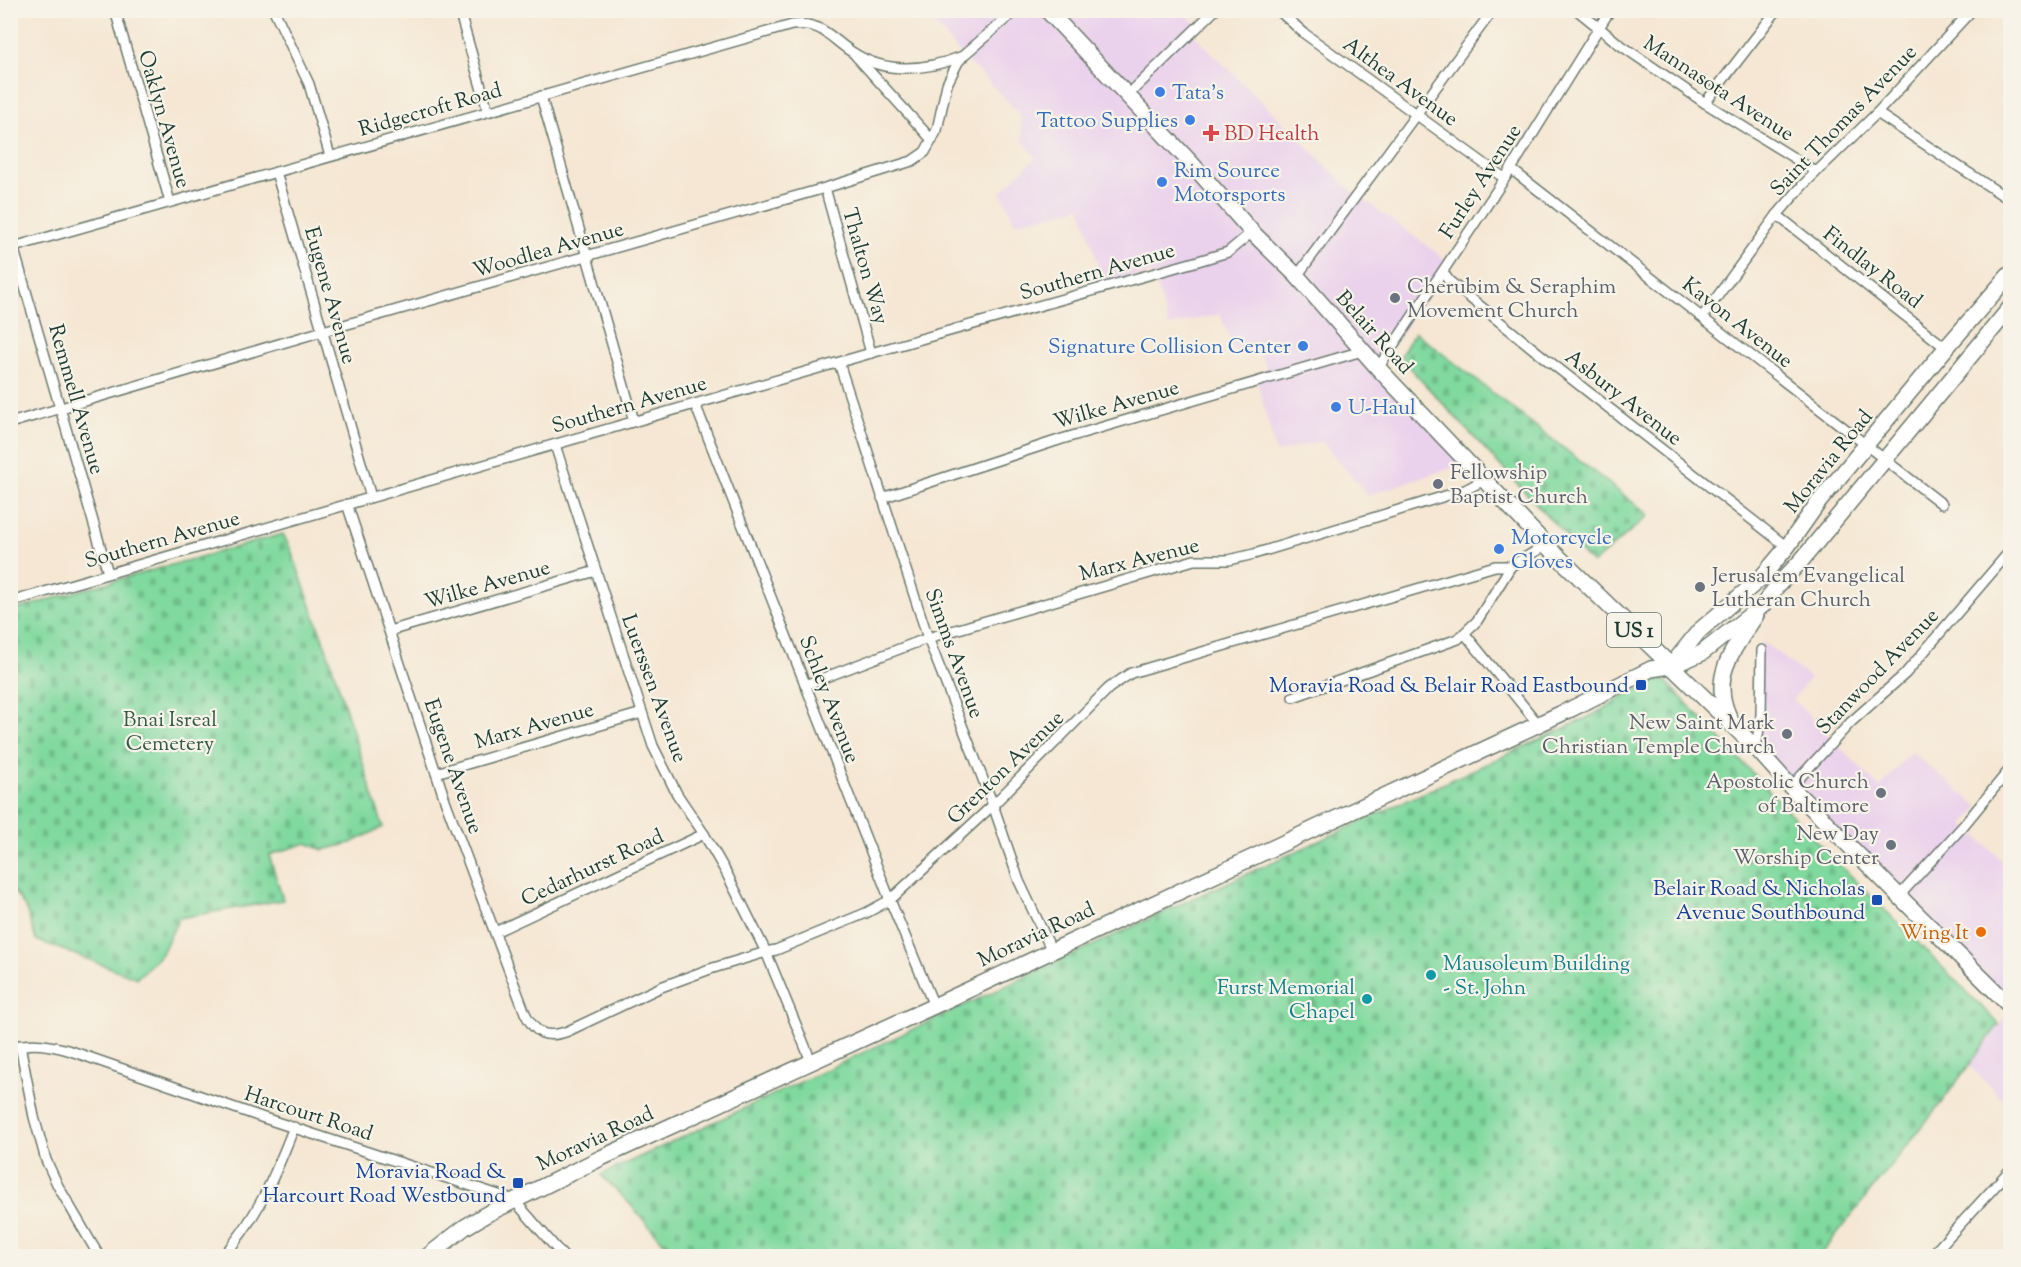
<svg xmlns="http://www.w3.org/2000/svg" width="2021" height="1267" font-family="'Sorts Mill Goudy',serif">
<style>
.built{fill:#ead1ec}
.cemetery{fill:url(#cemetery-stones);stroke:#508b69;stroke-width:1.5}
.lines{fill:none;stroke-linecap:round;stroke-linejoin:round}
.minor-casing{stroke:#6a786c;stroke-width:12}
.primary-casing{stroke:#6a786c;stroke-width:18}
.minor{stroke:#fff;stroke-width:9}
.primary{stroke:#fff;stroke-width:15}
.shop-dot{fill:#3f7fe0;stroke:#f7f3e8;stroke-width:2}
.health-dot{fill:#e0444e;stroke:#f7f3e8;stroke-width:2}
.worship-dot{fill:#6b7280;stroke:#f7f3e8;stroke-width:2}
.transit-dot{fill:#1a4fb4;stroke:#f7f3e8;stroke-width:2}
.food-dot{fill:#e8710a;stroke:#f7f3e8;stroke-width:2}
.culture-dot{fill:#0f9aa8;stroke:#f7f3e8;stroke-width:2}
.labels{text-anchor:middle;stroke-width:4.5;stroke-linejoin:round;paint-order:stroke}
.shield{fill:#f7f3e8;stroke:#60746a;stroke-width:1.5}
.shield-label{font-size:20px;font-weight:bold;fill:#1f3d34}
.street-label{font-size:21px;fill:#1f3d34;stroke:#f7f3e8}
.shop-label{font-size:21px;fill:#366cbe;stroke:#f7f3e8;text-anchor:start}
.health-label{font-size:21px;fill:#be3a42;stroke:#f7f3e8;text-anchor:start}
.worship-label{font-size:21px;fill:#5b616d;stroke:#f7f3e8;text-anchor:start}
.transit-label{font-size:21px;fill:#164399;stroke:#f7f3e8;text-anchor:end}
.park-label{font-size:21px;fill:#325c49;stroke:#f7f3e8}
.food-label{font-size:21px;fill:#c56008;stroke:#f7f3e8;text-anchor:end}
.culture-label{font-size:21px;fill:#0d838f;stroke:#f7f3e8;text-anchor:start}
</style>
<defs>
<pattern id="cemetery-stones" width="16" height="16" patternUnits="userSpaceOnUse" patternTransform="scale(1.5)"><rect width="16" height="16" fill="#80d99e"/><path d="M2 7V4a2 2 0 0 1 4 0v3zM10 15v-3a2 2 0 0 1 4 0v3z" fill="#6ebb89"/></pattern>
</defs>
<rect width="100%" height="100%" fill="#f7f3e8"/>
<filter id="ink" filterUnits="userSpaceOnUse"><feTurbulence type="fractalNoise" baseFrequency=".0167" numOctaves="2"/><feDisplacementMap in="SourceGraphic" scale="12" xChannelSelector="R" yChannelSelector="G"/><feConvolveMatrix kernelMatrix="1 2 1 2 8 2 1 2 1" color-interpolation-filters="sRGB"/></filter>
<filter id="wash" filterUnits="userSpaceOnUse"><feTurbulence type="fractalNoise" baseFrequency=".008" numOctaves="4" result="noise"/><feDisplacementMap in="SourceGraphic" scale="24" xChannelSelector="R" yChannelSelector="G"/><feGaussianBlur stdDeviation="1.35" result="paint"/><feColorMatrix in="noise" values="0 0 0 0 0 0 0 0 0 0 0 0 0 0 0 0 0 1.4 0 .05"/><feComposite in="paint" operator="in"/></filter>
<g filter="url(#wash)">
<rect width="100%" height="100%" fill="#f5e7d3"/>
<g class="built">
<polygon points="923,11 1183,11 1197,26 1191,32 1352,191 1449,262 1378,368 1462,456 1451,468 1368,495 1321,441 1276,453 1255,373 1267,369 1259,353 1235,352 1220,314 1169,326 1153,273 1104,285 1081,207 1015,223 1001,192 1036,157 1023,141 1020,114 955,48"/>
<polygon points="1762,641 1810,678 1793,699 1880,788 1911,752 1979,807 1964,825 2010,867 2010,1006 1756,744"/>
<polygon points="2010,1012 2010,1107 1969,1065"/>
</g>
<g class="cemetery">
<polygon points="1415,332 1649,515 1592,564 1405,363 1401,355"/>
<polygon points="283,534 291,550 330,659 383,827 351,843 323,850 307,843 269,855 283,900 179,918 162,953 137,978 36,940 26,909 11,887 11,611 95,586"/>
<polygon points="1663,678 1820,845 1999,1024 1941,1103 1819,1256 675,1256 629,1203 601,1175 1181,904 1595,714 1625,695"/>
</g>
</g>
<g filter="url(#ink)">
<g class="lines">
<defs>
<g id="minor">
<polyline points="115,10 170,202"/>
<polyline points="274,10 309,84 330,156"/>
<polyline points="459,10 488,111"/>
<polyline points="1278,10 1305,34 1504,178"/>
<polyline points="1577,10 1619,44 1705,103 1815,171"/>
<polyline points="855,55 932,140"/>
<polyline points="541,96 634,421"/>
<polyline points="1127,96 1215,10"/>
<polyline points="1705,103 1777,10"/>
<polyline points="1877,113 2010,200"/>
<polyline points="1511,169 1942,504"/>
<polyline points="276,172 371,497"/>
<polyline points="825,188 871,353"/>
<polyline points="1777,215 1946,348"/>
<polyline points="10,236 108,573"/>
<path d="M10 248 792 25C822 21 830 38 852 52 886 75 927 70 963 56"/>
<polyline points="1443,272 1449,281 1541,355 1787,547"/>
<polyline points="1297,276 1493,10"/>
<polyline points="1703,316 1777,215 1803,185 1877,113 1972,10"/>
<polyline points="839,363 928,638 993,805 1019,881 1051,949"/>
<polyline points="1378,368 1511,169 1610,10"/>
<polyline points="695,404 890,900 934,1006"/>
<polyline points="10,423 323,331 825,188 912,161 925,152 937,130 947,84 958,62 965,54 1016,10"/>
<polyline points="555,445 653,746 677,794 704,834 727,874 766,952 811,1061"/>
<polyline points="882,498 1062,439 1362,351"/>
<path d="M347 504 445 800 525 1013C535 1034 546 1039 568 1031L661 987 710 969 766 952 776 950 866 913 890 900 993 805 1109 688 1131 673 1495 566H1511"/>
<polyline points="10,602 871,353 1198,261 1228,252 1252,232"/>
<polyline points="389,631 596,571"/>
<polyline points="1465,634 1538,724"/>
<polyline points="805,685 928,638 1194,560 1229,560 1254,554 1465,490 1484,480"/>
<polyline points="1293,697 1458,639 1477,621 1511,566 1546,545"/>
<polyline points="1756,748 1761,715 1762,650"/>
<polyline points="436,773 642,713"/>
<polyline points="1791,787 1851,722 1905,674 2010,551"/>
<polyline points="1899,896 1964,825 2010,769"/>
<polyline points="495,932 704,834"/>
<polyline points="20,1045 34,1117 46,1160 58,1186 99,1256"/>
<path d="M10 1048C32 1041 50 1045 71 1051L261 1117 514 1200 563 1256"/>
<path d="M223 1256C257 1219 276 1173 294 1127"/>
<polyline points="1931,1256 2010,1170"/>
</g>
<g id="primary">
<polyline points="1047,10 1192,164 1252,232 1297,276 1378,368 1546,545 1756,748 1791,787 1899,896 2010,1006"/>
<polyline points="1671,666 1699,631 1760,579 1787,547 1818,503 1946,348 2010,274"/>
<path d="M1731 721C1708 677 1733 651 1756 615"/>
<polyline points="428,1256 465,1227 485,1215 601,1158 934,1006 1571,709 1651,669 1671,666 1702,653 1763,605 1777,586 1801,561 2010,308"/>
</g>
</defs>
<use href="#minor" class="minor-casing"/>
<use href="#primary" class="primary-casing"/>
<use href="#minor" class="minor"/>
<use href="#primary" class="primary"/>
</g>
</g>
<g class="shop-dot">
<circle cx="1160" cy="92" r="6"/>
<circle cx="1190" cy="120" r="6"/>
<circle cx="1162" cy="182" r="6"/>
<circle cx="1303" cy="346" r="6"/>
<circle cx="1336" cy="407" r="6"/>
<circle cx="1499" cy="549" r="6"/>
</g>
<path class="health-dot" d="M1208 124h6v6h6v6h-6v6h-6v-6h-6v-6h6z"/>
<g class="worship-dot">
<circle cx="1395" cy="298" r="6"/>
<circle cx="1438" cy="484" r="6"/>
<circle cx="1700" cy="587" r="6"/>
<circle cx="1787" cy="734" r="6"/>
<circle cx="1881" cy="793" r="6"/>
<circle cx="1891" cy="845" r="6"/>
</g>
<g class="transit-dot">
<rect x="1635" y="679" width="12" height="12" rx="3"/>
<rect x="1871" y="894" width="12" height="12" rx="3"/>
<rect x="512" y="1177" width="12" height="12" rx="3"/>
</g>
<circle class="food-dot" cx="1981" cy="932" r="6"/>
<g class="culture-dot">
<circle cx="1431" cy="975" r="6"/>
<circle cx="1367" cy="999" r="6"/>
</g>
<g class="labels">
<rect class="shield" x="1607" y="613" width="54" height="34" rx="4.5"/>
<g class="shield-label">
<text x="1634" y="637">US 1</text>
</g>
<g class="street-label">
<text transform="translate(1401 81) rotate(36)" y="7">Althea Avenue</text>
<text transform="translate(1719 88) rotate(33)" y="7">Mannasota Avenue</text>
<text transform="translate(430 109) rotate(-16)" y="7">Ridgecroft Road</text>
<text transform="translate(165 119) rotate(74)" y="7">Oaklyn Avenue</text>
<text transform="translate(1843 120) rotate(-46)" y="7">Saint Thomas Avenue</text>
<text transform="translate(1480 181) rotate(-57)" y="7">Furley Avenue</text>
<text transform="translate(548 249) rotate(-16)" y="7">Woodlea Avenue</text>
<text transform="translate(866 266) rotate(74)" y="7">Thalton Way</text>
<text transform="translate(1873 267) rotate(38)" y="7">Findlay Road</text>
<text transform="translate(1097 271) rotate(-16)" y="7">Southern Avenue</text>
<text transform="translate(331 295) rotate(74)" y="7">Eugene Avenue</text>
<text transform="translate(1738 322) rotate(38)" y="7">Kavon Avenue</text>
<text transform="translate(1375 332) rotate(48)" y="7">Belair Road</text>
<text transform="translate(1624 397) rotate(38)" y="7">Asbury Avenue</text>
<text transform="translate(77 399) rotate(74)" y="7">Remmell Avenue</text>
<text transform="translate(629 404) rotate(-16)" y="7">Southern Avenue</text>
<text transform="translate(1116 404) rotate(-16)" y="7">Wilke Avenue</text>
<text transform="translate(1828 461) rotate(-51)" y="7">Moravia Road</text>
<text transform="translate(162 539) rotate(-16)" y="7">Southern Avenue</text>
<text transform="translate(1139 559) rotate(-14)" y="7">Marx Avenue</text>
<text transform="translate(487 584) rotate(-16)" y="7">Wilke Avenue</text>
<text transform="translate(955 653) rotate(70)" y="7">Simms Avenue</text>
<text transform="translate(1877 671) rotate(-46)" y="7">Stanwood Avenue</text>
<text transform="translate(655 688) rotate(70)" y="7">Luerssen Avenue</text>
<text transform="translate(830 699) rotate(69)" y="7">Schley Avenue</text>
<text transform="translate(534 725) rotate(-16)" y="7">Marx Avenue</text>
<text transform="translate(454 766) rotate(71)" y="7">Eugene Avenue</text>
<text transform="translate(1005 767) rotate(-44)" y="7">Grenton Avenue</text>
<text transform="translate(592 867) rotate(-25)" y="7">Cedarhurst Road</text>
<text transform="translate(1036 934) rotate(-25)" y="7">Moravia Road</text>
<text transform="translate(309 1113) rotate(18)" y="7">Harcourt Road</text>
<text transform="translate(595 1138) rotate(-25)" y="7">Moravia Road</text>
</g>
<g class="shop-label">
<text x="1172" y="99">Tata's</text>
<text x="1178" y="127" text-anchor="end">Tattoo Supplies</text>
<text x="1174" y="177">Rim Source<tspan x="1174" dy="24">Motorsports</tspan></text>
<text x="1291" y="353" text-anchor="end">Signature Collision Center</text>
<text x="1348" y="414">U-Haul</text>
<text x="1511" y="544">Motorcycle<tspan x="1511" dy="24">Gloves</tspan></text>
</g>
<g class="health-label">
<text x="1224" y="140">BD Health</text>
</g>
<g class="worship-label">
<text x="1407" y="293">Cherubim &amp; Seraphim<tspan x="1407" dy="24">Movement Church</tspan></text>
<text x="1450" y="479">Fellowship<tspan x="1450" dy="24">Baptist Church</tspan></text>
<text x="1712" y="582">Jerusalem Evangelical<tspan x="1712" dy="24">Lutheran Church</tspan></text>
<text x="1775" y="729" text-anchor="end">New Saint Mark<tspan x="1775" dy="24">Christian Temple Church</tspan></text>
<text x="1869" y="788" text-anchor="end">Apostolic Church<tspan x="1869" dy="24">of Baltimore</tspan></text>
<text x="1879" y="840" text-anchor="end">New Day<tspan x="1879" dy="24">Worship Center</tspan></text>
</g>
<g class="transit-label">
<text x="1629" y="692">Moravia Road &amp; Belair Road Eastbound</text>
<text x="1865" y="895">Belair Road &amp; Nicholas<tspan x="1865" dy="24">Avenue Southbound</tspan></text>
<text x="506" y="1178">Moravia Road &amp;<tspan x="506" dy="24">Harcourt Road Westbound</tspan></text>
</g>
<g class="park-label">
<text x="170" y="726">Bnai Isreal<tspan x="170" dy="24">Cemetery</tspan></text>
</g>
<g class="food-label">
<text x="1969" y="939">Wing It</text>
</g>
<g class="culture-label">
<text x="1443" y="970">Mausoleum Building<tspan x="1443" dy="24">- St. John</tspan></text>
<text x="1355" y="994" text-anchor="end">Furst Memorial<tspan x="1355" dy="24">Chapel</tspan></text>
</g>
</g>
<rect width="2021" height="1267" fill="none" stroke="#f7f3e8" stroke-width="36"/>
</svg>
